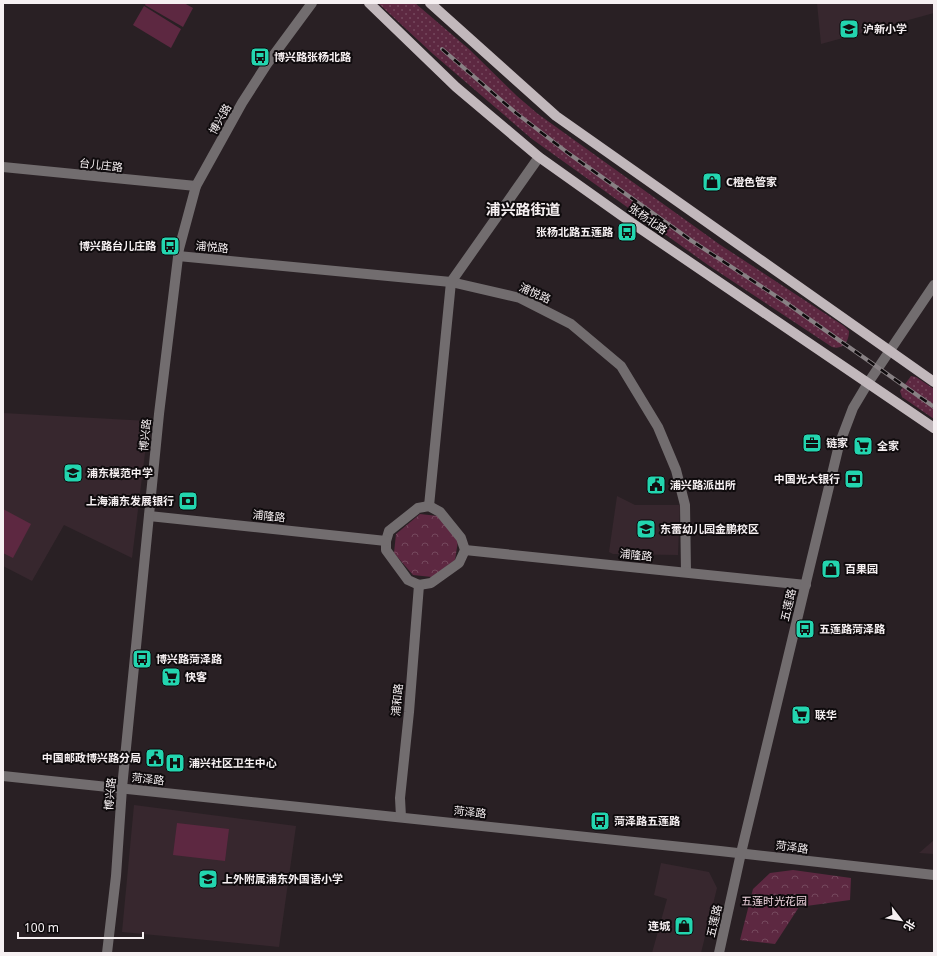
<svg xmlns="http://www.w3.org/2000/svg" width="937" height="956" font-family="'Noto Sans','Noto Sans SC',sans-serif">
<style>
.built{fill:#37272e}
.grass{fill:url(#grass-dots)}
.park{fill:url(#park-crowns)}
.pitch{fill:#5d2841}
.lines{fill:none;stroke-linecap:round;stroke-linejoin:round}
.minor{stroke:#726d6f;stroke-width:10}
.major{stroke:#c2b8bc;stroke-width:10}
.rail-casing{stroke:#888184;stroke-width:4}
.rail{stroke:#0f0b0d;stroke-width:2.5;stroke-dasharray:8;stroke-linecap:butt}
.labels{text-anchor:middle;stroke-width:4;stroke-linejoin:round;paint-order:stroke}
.poi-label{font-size:11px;font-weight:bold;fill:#f6f0f2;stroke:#0f0b0d;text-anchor:start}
.street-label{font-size:11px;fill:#f6f0f2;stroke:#0f0b0d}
.park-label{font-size:11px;fill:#efd5df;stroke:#0f0b0d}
.district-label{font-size:15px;font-weight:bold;fill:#f6f0f2;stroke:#0f0b0d}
</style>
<defs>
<pattern id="grass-dots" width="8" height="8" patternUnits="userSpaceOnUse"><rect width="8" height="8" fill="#5d2841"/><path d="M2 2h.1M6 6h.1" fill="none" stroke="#75485d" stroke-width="1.8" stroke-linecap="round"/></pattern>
<pattern id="park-crowns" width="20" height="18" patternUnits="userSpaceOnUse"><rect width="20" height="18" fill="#5d2841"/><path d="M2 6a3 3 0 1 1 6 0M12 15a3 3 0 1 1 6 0" fill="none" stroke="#75485d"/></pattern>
</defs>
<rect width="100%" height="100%" fill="#292024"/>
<g class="built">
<polygon points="817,3 934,3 934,13 821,44"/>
<polygon points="3,413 149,421 132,558 64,525 32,581 3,566"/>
<polygon points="617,496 635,505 680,505 678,555 613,554 609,552"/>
<polygon points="134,805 296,826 279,947 122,932"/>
<polygon points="934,840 934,854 919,853"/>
<polygon points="661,863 709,872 717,888 701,953 652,953 667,899 654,895"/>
</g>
<g class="grass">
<path d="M378 3H415L470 50 517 96 538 114 719 244 844 326 849 331C849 342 843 350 832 347L708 265 532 139 433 54Z"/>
<polygon points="911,376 916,377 934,389 934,419 902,397 900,391"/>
</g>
<g class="park">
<polygon points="420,514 438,516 458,541 455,560 432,577 413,575 394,553 396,534"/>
<polygon points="793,870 851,878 850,900 799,907 775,944 740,940 753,889 770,873"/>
</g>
<g class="pitch">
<polygon points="146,3 184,3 193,8 183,27 145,5"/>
<polygon points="144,6 181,29 171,48 133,25"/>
<polygon points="3,509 31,524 13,558 3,553"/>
<polygon points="177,823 229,829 225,861 173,855"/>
</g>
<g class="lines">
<g class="minor">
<polyline points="3,167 196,186"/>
<polyline points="178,256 451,282 520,298 571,324 621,366 658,427 676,470 685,505 686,572"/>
<polyline points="429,506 451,282 539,157"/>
<polygon points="429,506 440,512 461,538 465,550 459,563 431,583 419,585 408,580 386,550 386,541 389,531 418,508"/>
<polyline points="149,516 386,541"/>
<polyline points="465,550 806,585"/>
<polyline points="3,776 720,851 934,875"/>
<polyline points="401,817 400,798 409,712 419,585"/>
<polyline points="107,953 116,876 122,788 159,414 179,249 196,186 242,103 267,64 312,3"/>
<polyline points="719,953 741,853 839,445 853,408 868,383 934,285"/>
</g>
<g class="major">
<polyline points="369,3 456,87 539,157 632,223 934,428"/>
<polyline points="430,3 556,116 934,382"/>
</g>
<defs>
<polyline id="rail" points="442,49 516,113 568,153 692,241 785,302 934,407"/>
</defs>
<use href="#rail" class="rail-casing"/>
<use href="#rail" class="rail"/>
</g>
<defs>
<symbol id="school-square" viewBox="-11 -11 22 22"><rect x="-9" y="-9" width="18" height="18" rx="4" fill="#23d5af" stroke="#0f0b0d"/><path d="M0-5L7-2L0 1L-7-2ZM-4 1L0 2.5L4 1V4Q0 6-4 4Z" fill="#111"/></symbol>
<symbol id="bus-square" viewBox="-11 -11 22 22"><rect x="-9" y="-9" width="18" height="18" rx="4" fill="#23d5af" stroke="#0f0b0d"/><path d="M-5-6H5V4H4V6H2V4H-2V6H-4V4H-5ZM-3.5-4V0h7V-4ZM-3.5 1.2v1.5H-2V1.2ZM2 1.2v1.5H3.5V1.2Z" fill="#111"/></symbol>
<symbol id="shop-square" viewBox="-11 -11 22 22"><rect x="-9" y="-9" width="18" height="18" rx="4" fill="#23d5af" stroke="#0f0b0d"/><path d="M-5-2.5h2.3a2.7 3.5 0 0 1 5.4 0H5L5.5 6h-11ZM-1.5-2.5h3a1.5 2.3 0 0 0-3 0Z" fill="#111"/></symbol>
<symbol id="office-square" viewBox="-11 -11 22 22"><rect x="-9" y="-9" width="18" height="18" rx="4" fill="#23d5af" stroke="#0f0b0d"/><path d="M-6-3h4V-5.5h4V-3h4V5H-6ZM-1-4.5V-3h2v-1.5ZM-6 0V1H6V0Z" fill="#111"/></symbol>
<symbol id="supermarket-square" viewBox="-11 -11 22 22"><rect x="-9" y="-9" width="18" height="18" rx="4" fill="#23d5af" stroke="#0f0b0d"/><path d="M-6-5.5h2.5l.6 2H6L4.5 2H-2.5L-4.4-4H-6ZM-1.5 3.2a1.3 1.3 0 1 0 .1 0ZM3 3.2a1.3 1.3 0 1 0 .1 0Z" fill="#111"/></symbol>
<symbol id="bank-square" viewBox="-11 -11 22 22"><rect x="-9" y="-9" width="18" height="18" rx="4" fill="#23d5af" stroke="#0f0b0d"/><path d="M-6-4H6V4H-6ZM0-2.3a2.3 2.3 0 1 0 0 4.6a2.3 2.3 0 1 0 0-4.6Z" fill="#111"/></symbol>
<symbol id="civic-square" viewBox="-11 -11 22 22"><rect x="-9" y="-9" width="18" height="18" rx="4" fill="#23d5af" stroke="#0f0b0d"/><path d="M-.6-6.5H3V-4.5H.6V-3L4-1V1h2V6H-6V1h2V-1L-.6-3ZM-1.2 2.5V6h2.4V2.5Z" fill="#111"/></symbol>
<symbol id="hospital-square" viewBox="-11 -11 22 22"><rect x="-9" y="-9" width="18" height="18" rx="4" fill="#23d5af" stroke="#0f0b0d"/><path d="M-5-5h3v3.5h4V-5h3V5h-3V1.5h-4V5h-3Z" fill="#111"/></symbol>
</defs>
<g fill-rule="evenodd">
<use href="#school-square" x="838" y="18" width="22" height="22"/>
<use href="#bus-square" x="249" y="46" width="22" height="22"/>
<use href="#shop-square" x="701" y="171" width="22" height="22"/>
<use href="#bus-square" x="616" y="221" width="22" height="22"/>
<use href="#bus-square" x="159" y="235" width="22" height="22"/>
<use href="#office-square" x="801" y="432" width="22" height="22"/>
<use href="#supermarket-square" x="852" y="435" width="22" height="22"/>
<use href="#school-square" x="62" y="462" width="22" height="22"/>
<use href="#bank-square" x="843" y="468" width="22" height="22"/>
<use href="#civic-square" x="645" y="474" width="22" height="22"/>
<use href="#bank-square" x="177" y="490" width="22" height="22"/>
<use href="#school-square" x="635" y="518" width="22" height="22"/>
<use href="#shop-square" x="820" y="558" width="22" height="22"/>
<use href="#bus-square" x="794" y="618" width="22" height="22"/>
<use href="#bus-square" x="131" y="648" width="22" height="22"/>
<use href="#supermarket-square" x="160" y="666" width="22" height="22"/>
<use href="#supermarket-square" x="790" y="704" width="22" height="22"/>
<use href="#civic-square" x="144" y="747" width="22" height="22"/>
<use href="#hospital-square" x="164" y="752" width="22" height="22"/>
<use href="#bus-square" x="589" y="810" width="22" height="22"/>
<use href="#school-square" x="197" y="868" width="22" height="22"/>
<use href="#shop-square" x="673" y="915" width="22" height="22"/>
</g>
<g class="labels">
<g class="poi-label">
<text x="863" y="33">沪新小学</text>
<text x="274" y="61">博兴路张杨北路</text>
<text x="726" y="186">C橙色管家</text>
<text x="613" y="236" text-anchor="end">张杨北路五莲路</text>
<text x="156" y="250" text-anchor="end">博兴路台儿庄路</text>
<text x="826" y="447">链家</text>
<text x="877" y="450">全家</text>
<text x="87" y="477">浦东模范中学</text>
<text x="840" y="483" text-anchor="end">中国光大银行</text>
<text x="670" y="489">浦兴路派出所</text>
<text x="174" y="505" text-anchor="end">上海浦东发展银行</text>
<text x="660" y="533">东蕾幼儿园金鹏校区</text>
<text x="845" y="573">百果园</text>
<text x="819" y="633">五莲路菏泽路</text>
<text x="156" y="663">博兴路菏泽路</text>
<text x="185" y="681">快客</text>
<text x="815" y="719">联华</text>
<text x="141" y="762" text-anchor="end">中国邮政博兴路分局</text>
<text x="189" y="767">浦兴社区卫生中心</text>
<text x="614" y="825">菏泽路五莲路</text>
<text x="222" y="883">上外附属浦东外国语小学</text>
<text x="670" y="930" text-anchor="end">连城</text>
</g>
<g class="street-label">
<text transform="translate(220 119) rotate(-61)" y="4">博兴路</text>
<text transform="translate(101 165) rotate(6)" y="4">台儿庄路</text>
<text transform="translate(648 219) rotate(35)" y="4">张杨北路</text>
<text transform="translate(212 247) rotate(5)" y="4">浦悦路</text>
<text transform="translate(535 293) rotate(24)" y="4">浦悦路</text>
<text transform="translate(145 435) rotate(-84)" y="4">博兴路</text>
<text transform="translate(269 516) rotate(6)" y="4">浦隆路</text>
<text transform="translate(636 555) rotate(6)" y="4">浦隆路</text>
<text transform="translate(788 605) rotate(-77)" y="4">五莲路</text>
<text transform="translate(397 700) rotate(-85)" y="4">浦和路</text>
<text transform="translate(148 779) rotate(6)" y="4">菏泽路</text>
<text transform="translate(110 794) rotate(-85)" y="4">博兴路</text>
<text transform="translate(470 812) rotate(6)" y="4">菏泽路</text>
<text transform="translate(792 847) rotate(7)" y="4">菏泽路</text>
<text transform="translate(714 921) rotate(-77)" y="4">五莲路</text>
</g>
<g class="park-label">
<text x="774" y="905">五莲时光花园</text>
</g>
<g class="district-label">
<text x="523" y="215">浦兴路街道</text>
</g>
</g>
<rect width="937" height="956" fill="none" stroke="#f6f0f2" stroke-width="8"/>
<g transform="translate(901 920) rotate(121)" stroke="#0f0b0d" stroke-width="3" paint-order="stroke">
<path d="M0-3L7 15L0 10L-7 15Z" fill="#f6f0f2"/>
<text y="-6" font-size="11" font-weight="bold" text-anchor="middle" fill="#f6f0f2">北</text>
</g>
<path d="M18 932v6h125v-6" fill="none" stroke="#f6f0f2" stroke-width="2"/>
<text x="24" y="932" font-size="12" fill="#f6f0f2" stroke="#0f0b0d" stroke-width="3" paint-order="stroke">100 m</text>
</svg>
